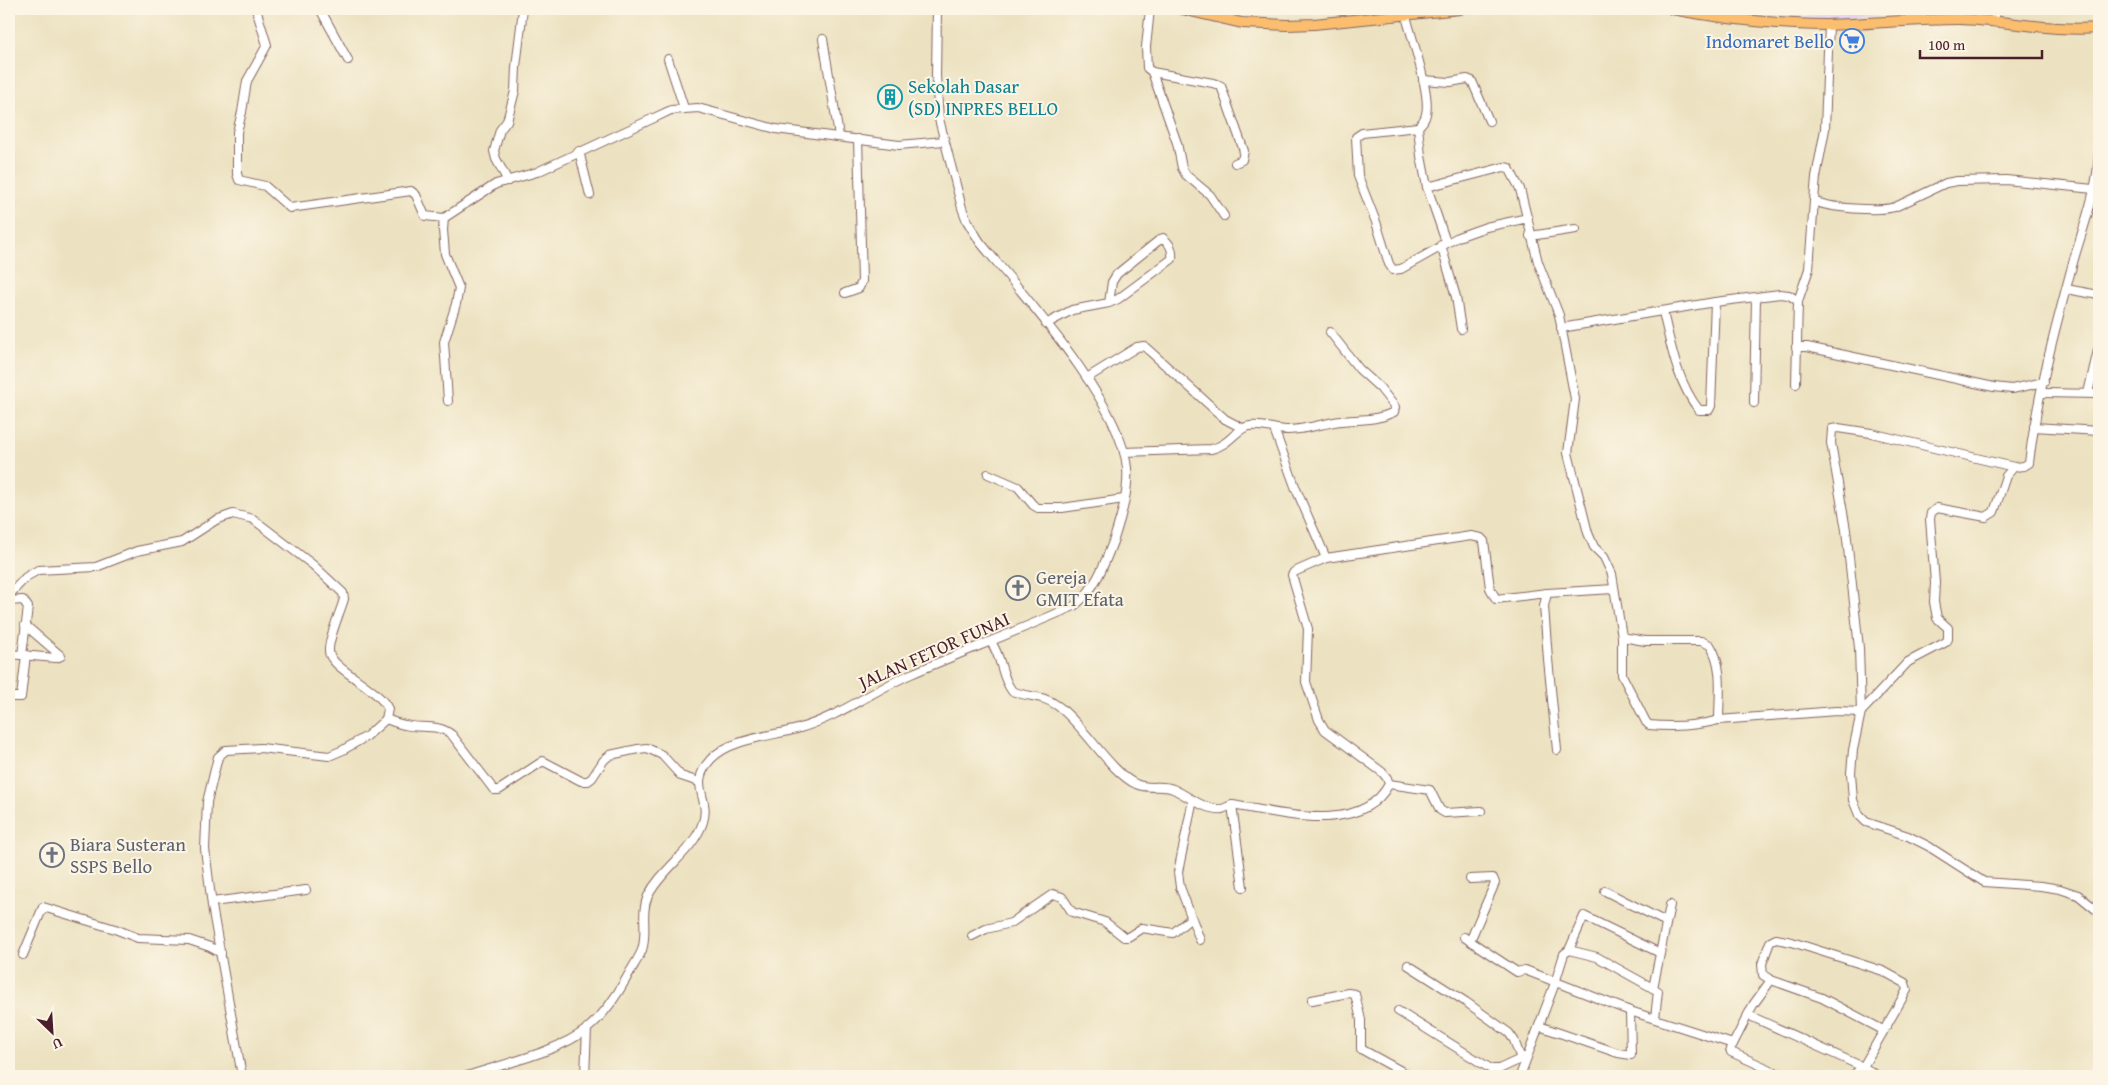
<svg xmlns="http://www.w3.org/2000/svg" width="2108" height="1085" font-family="'Gentium Book Plus',serif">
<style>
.built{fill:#e4d3f2}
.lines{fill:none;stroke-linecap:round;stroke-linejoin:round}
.minor-casing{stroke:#836360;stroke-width:10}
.major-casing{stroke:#836360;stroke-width:12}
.minor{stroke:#fff;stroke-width:8}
.major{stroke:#fbbe6e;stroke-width:10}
.labels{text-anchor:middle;stroke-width:4;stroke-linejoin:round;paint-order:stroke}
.shop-label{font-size:19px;fill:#366cbe;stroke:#fcf5e5;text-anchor:end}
.culture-label{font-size:19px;fill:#0d838f;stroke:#fcf5e5;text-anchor:start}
.worship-label{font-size:19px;fill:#5b616d;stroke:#fcf5e5;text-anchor:start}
.street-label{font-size:19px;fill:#4a1f2b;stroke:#fcf5e5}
</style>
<rect width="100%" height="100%" fill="#fcf5e5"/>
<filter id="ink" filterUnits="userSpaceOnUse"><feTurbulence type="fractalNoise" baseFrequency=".02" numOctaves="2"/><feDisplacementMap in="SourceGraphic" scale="10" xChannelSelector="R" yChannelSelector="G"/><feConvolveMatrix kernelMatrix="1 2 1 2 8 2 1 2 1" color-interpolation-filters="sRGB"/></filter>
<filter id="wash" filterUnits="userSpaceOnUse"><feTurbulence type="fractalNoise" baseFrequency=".0096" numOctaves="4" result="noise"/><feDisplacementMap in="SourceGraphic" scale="20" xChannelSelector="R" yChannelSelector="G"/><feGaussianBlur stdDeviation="1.12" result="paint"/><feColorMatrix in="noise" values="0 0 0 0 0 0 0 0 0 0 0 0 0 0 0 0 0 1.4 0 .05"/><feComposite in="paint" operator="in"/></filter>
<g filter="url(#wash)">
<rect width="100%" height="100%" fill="#ece2c1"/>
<polygon class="built" points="1742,9 1902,9 1902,13 1875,14 1875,17 1822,19 1742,14"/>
</g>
<g filter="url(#ink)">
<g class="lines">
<defs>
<g id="minor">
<polyline points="256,9 267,45 247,81 242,112 237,132 237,174 239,180 265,186 290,208 411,191 416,195 425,216 444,218"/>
<polyline points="320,9 348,60"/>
<polyline points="1150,9 1146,47 1147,68 1152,72 1213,83 1221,86 1244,151 1242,160 1235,163"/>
<polyline points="1909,9 1911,20"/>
<path d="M1406 16C1412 39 1431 94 1426 114 1425 120 1422 123 1418 127"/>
<polyline points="1226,20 1232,9"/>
<polyline points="1994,21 1995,9"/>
<path d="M1829 25 1825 129 1816 177 1814 201C1829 208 1878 212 1895 207L1946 183 1957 181 2006 180 2093 189"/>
<polyline points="823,39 839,136"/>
<polyline points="668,59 684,108"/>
<polyline points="1152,72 1177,143 1182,168 1186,175 1210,195 1224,216"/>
<polyline points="1423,80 1450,82 1467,79 1472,81 1489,121"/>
<polyline points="579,151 590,195"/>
<polyline points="508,181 496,159 494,151 500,130 507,121 515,91 516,67 523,9"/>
<polyline points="1427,187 1446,242"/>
<path d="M1528 218 1486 227 1458 237 1401 269 1393 270 1389 264 1376 222 1358 176 1356 137 1362 133 1418 127 1421 156 1427 187 1504 167 1509 168 1520 189 1538 262 1559 315 1575 399 1568 453 1588 533 1594 547 1604 557 1612 574 1622 637V675L1646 722 1649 725C1673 727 1697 726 1719 720L1836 711 1861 712 1908 662 1946 642 1948 639V628L1937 618 1934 602 1935 583 1930 519 1931 513 1937 508 1986 517 1994 512 2006 476 2014 467 2024 466 2029 463C2037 395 2056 325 2074 259 2084 225 2098 188 2099 152"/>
<polyline points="1530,236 1576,229"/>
<polyline points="1441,245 1456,297 1461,329"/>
<polyline points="2066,289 2099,295"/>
<polyline points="845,293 859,288 862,281 858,139"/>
<polyline points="1798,301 1809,269 1814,201"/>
<path d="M1663 312C1671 346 1677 382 1699 410H1709L1711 406 1715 302"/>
<path d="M1046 324 1072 310 1109 303 1118 299 1172 259C1173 249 1170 244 1163 238L1158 241 1117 274 1112 282 1109 303"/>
<polyline points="1561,328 1715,302 1780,294 1789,295 1798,301 1796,384"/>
<polyline points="1796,347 1807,347 1994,387 2012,389 2044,382"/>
<polyline points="1087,378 1137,347 1144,346 1225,419 1242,428"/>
<polyline points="2042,393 2099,394"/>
<polyline points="2088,393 2099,346"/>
<polyline points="448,401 444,342 456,304 459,288 445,254 443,230 444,218 496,184 537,172 654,118 671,110 698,108 776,129 899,145 944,141"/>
<polyline points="1754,403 1756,298"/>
<polyline points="2034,427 2099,431"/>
<polyline points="1274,429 1296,489 1326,558"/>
<path d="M1124 452 1211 449C1229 446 1237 427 1250 426 1262 424 1276 430 1288 430 1307 430 1323 423 1341 421 1360 419 1376 421 1394 412L1395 407 1380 388 1359 369 1330 332"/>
<polyline points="2014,467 1871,433 1838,428 1832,429 1831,443 1846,530 1859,648 1861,712 1853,750 1851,773 1853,800 1859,815 1866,822 1908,836 1928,846 1984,882 2041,886 2060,889 2078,895 2099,912"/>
<polyline points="988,474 1018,487 1033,505 1038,508 1062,508 1124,499"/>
<polyline points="1547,593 1544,606 1548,659 1557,750"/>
<path d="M9 595 26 577 38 570 96 567 137 551 182 542 216 520 233 514 253 519 313 565 343 593 344 599C340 613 328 639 329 651 329 668 378 687 388 709L386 719 367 736 343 750 329 756 261 748 226 750 218 757 207 802 205 849 212 906 242 1076"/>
<polyline points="9,601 23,600 28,607 22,655"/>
<path d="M1622 637 1645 641H1701L1710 645C1724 666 1719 696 1719 720"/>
<path d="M991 642C1003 659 1000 675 1012 691 1028 698 1042 694 1058 706 1084 725 1111 773 1136 784 1148 790 1161 784 1173 789 1187 795 1205 811 1222 809 1225 808 1229 806 1232 805 1278 812 1361 837 1389 784L1387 778 1382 772 1325 730 1319 720 1306 682 1308 629 1292 575 1294 572 1326 558 1471 536 1481 538 1484 541 1490 588 1496 599 1547 593 1614 589"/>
<polyline points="9,654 56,658 61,656 25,625"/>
<polyline points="9,697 21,697 26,655"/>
<path d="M386 719C392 721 398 724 405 725 421 729 438 723 452 735L494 790H499L543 761 581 781H588L592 778 604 760 610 755 638 749 647 748 662 755 681 776 699 782"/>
<polyline points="1389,784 1430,790 1440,810 1445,813 1481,811"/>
<polyline points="1193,800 1178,872 1180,887 1200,940"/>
<polyline points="1232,805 1243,887"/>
<polyline points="1470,879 1493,878 1495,883 1470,941"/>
<polyline points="1605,891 1666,922"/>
<polyline points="212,902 306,890"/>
<polyline points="972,936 986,929 1011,923 1053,894 1062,897 1072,912 1105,922 1124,937 1128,937 1142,928 1173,933 1191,918"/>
<polyline points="1464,937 1517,972 1525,970 1630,1011 1733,1044 1753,1005 1771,980 1822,998 1883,1030"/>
<polyline points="1569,950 1584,916 1660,953"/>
<polyline points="23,955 43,907 115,929 138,938 189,940 210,947 221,953"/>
<polyline points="1408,965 1466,1002 1509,1033 1514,1040 1521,1059"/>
<polyline points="1771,980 1763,975 1762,964 1770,942 1776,939 1792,942 1883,971 1905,983 1907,990 1863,1067 1852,1076"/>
<polyline points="1653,988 1670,905"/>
<polyline points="1312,1000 1348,993 1355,994 1361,1020 1361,1049 1410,1076"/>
<polyline points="1398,1011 1491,1069 1499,1069 1525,1057"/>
<polyline points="1748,1015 1863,1067 1878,1076"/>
<polyline points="1539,1026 1618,1053 1631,1055 1630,1011"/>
<polyline points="1733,1044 1730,1049 1731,1052 1784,1076"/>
<path d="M467 1076C503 1064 558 1052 587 1029 604 1015 616 997 626 979 631 969 638 960 642 950 648 932 640 913 648 896 662 868 693 852 703 822 711 797 687 785 711 759 729 739 772 736 797 729 839 717 872 691 911 674 965 651 1020 630 1074 606 1095 591 1105 563 1114 539 1121 517 1129 492 1127 468 1121 402 1023 295 980 242L967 221 962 208 939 119 936 76 937 9"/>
<polyline points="585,1076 587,1028"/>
<polyline points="1520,1076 1555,983 1564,954 1569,950 1597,957 1658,991 1655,1018"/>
</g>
<g id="major">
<polyline points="1182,9 1242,23 1287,25 1314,24 1460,9"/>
<path d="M1672 9C1722 18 1775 25 1826 25 1871 24 1915 19 1959 19 2006 20 2052 32 2099 28"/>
</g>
</defs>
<use href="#minor" class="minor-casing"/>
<use href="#major" class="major-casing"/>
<use href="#minor" class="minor"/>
<use href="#major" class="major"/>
</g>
</g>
<defs>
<symbol id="supermarket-ring" viewBox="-11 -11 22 22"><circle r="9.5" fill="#fcf5e5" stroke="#3f7fe0" stroke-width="1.5"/><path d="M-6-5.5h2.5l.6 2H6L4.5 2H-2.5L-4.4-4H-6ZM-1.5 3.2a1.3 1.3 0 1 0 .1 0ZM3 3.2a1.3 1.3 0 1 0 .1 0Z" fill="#3f7fe0"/></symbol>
<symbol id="building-ring" viewBox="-11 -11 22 22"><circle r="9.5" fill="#fcf5e5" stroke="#0f9aa8" stroke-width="1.5"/><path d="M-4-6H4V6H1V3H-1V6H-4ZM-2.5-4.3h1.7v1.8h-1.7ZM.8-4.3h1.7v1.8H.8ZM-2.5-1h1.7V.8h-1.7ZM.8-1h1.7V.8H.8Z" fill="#0f9aa8"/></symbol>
<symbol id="church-ring" viewBox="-11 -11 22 22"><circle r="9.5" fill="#fcf5e5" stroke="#6b7280" stroke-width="1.5"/><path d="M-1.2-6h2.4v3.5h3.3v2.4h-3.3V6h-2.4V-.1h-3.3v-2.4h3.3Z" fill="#6b7280"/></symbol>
</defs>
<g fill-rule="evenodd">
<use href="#supermarket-ring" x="1838" y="27" width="28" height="28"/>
<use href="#building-ring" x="876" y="83" width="28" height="28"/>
<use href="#church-ring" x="1004" y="574" width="28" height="28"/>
<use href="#church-ring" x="38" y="841" width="28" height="28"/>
</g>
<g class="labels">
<g class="shop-label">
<text x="1834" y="48">Indomaret Bello</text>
</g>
<g class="culture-label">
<text x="908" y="93">Sekolah Dasar<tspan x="908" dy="22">(SD) INPRES BELLO</tspan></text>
</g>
<g class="worship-label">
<text x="1036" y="584">Gereja<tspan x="1036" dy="22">GMIT Efata</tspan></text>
<text x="70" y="851">Biara Susteran<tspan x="70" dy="22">SSPS Bello</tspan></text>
</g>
<g class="street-label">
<text transform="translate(934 650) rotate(-24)" y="7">JALAN FETOR FUNAI</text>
</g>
</g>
<rect width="2108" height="1085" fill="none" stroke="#fcf5e5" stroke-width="30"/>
<g transform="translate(52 1032) rotate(155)" stroke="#fcf5e5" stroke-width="4" paint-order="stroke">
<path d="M0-4L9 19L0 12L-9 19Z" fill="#4a1f2b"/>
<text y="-8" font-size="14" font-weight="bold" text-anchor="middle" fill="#4a1f2b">U</text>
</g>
<path d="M1920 50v8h122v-8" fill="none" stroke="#4a1f2b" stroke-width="2.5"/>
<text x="1928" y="50" font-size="15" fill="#4a1f2b" stroke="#fcf5e5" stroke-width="4" paint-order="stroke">100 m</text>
</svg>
